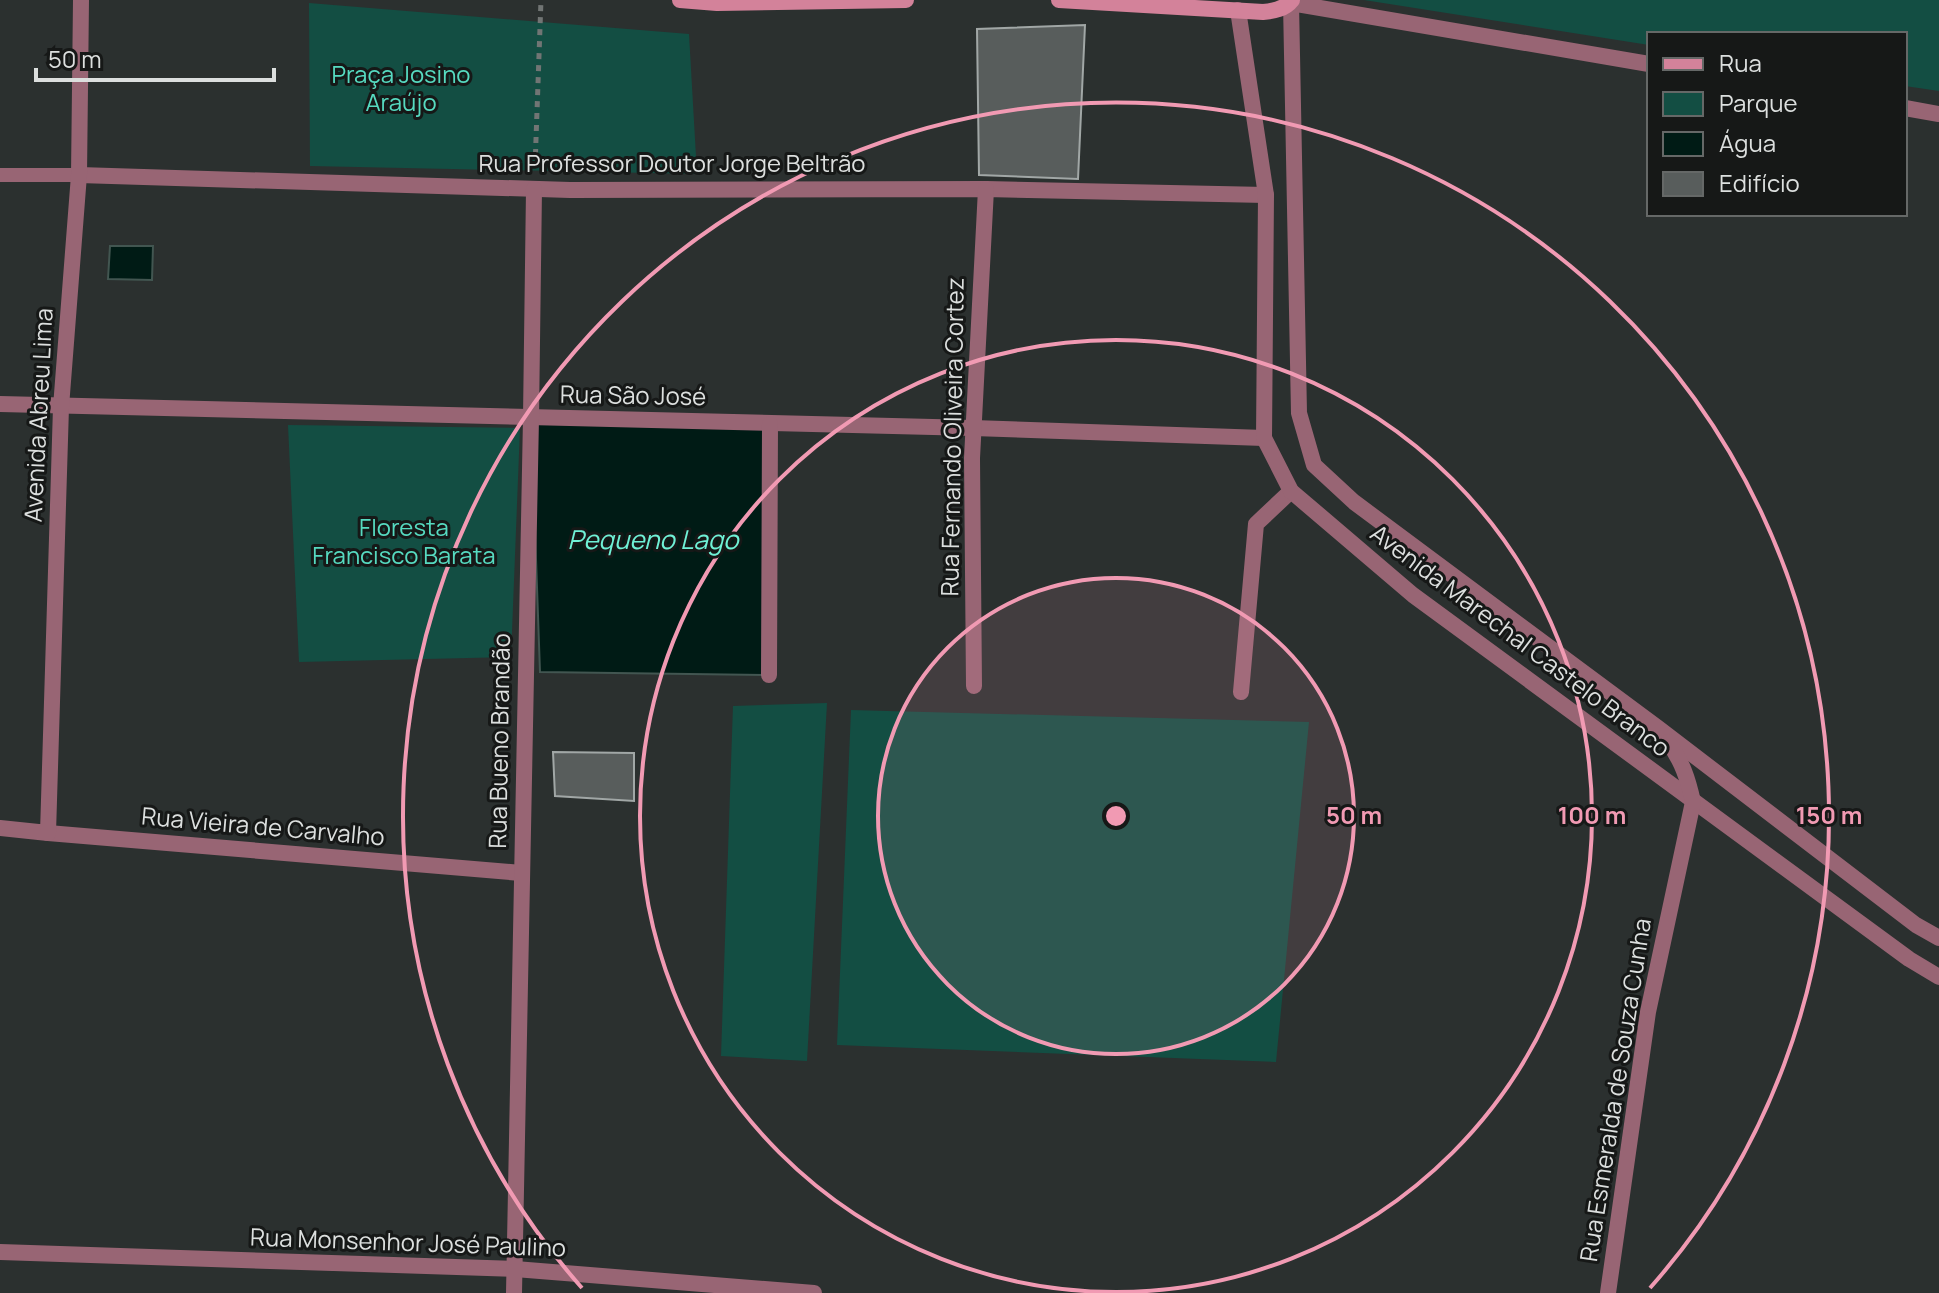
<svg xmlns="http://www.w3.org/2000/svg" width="1939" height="1293" font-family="Manrope,sans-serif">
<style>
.green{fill:#134e43}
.water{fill:#001b15;stroke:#425651;stroke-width:2}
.building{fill:#585d5c;stroke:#a1a7a6;stroke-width:2}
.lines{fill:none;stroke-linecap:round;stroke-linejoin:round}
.path{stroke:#717574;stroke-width:5;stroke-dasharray:6 6;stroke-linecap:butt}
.service{stroke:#986574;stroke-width:14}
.minor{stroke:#986574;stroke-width:16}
.tertiary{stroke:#986574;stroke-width:16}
.secondary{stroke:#d3829a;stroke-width:16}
.ring{fill:none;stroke:#f19ab3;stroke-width:4}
.labels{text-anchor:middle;stroke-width:6;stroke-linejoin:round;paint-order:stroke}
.park-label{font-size:24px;fill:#56dac0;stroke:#161817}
.street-label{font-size:24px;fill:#dcdfde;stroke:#161817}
.water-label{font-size:26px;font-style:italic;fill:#6ff1d6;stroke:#161817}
.centre{fill:#f19ab3;stroke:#161817;stroke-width:4}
.ring-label{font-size:24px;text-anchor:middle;font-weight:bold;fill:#f19ab3;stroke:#161817;stroke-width:6;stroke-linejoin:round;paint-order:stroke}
</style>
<rect width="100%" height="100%" fill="#2b302f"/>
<g class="green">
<polygon points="1364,0 1939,0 1939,91 1905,86 1905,34 1649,34 1649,45"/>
<polygon points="309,3 689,34 697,174 310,166"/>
<polygon points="288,425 520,428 511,657 299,662"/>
<polygon points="827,703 807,1061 721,1056 733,706"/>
<polygon points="851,710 1309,722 1276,1062 837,1045"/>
</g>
<g class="water">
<polygon points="110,246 153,246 152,280 108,279"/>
<polygon points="531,418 770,424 769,675 540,672"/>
</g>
<g class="building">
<polygon points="1085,25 1078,179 979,175 977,29"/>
<polygon points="553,752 634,753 634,801 555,796"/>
</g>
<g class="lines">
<polyline class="path" points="535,167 541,0"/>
<polyline class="service" points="0,175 79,175"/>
<g class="minor">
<polyline points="79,175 570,190 986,189 1266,195"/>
<polyline points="0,404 973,428 1264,438"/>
<polyline points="769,675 770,424"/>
<polyline points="974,686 972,458 986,189"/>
<polyline points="1241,692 1256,524 1291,491"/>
<polyline points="48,833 521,873"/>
<polyline points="0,1252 515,1269 814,1293"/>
<polyline points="514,1293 531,418 534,189"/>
</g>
<g class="tertiary">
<polyline points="1238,10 1266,195 1264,438 1291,491 1413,595 1909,959 1939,977"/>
<polyline points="1649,64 1291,3 1299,413 1314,465 1354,502 1658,728 1916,925 1939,938"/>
<polyline points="1905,108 1939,114"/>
<polyline points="0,828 48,833 61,407 79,175 81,0"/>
<path d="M1608 1293 1648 1012 1693 802C1688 779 1682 761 1668 742"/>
</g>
<g class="secondary">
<polyline points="680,0 717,3 906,0"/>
<path d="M1059 0 1263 12C1274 11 1285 9 1292 0"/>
</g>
</g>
<circle cx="1116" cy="816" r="238" fill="#f19ab3" fill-opacity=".12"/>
<g class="ring">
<circle cx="1116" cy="816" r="238"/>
<circle cx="1116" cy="816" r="476"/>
<path d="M582 1288A713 713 0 1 1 1650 1288"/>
</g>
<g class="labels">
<g class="park-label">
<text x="401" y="83">Praça Josino<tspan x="401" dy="28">Araújo</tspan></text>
<text x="404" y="536">Floresta<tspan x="404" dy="28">Francisco Barata</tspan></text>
</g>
<g class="street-label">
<text x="672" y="172">Rua Professor Doutor Jorge Beltrão</text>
<text transform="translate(633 396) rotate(1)" y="8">Rua São José</text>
<text transform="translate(39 415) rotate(-87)" y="8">Avenida Abreu Lima</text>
<text transform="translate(953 437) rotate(-89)" y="8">Rua Fernando Oliveira Cortez</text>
<text transform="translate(1520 641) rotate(37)" y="8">Avenida Marechal Castelo Branco</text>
<text transform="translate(500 741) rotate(-89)" y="8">Rua Bueno Brandão</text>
<text transform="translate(263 827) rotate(5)" y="8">Rua Vieira de Carvalho</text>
<text transform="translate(1616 1090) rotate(-81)" y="8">Rua Esmeralda de Souza Cunha</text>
<text transform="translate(408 1243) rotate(2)" y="8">Rua Monsenhor José Paulino</text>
</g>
<g class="water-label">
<text x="653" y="549">Pequeno Lago</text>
</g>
</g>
<circle cx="1116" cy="816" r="12" class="centre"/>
<g class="ring-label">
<text x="1354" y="824">50 m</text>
<text x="1592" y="824">100 m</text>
<text x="1829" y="824">150 m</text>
</g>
<rect x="1647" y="32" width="260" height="184" fill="#161817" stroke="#656867" stroke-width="2"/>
<rect x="1663" y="58" width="40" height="12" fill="#d3829a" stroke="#656867" stroke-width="2"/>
<text x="1719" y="72" font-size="24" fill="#dcdfde">Rua</text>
<rect x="1663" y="92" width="40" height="24" fill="#134e43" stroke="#656867" stroke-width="2"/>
<text x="1719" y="112" font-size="24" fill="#dcdfde">Parque</text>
<rect x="1663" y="132" width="40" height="24" fill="#001b15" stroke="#656867" stroke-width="2"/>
<text x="1719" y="152" font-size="24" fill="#dcdfde">Água</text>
<rect x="1663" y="172" width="40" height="24" fill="#585d5c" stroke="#656867" stroke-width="2"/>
<text x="1719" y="192" font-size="24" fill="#dcdfde">Edifício</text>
<path d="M36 68v12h238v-12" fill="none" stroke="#dcdfde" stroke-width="4"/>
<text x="48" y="68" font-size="24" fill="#dcdfde" stroke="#161817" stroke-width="6" paint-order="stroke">50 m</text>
</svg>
